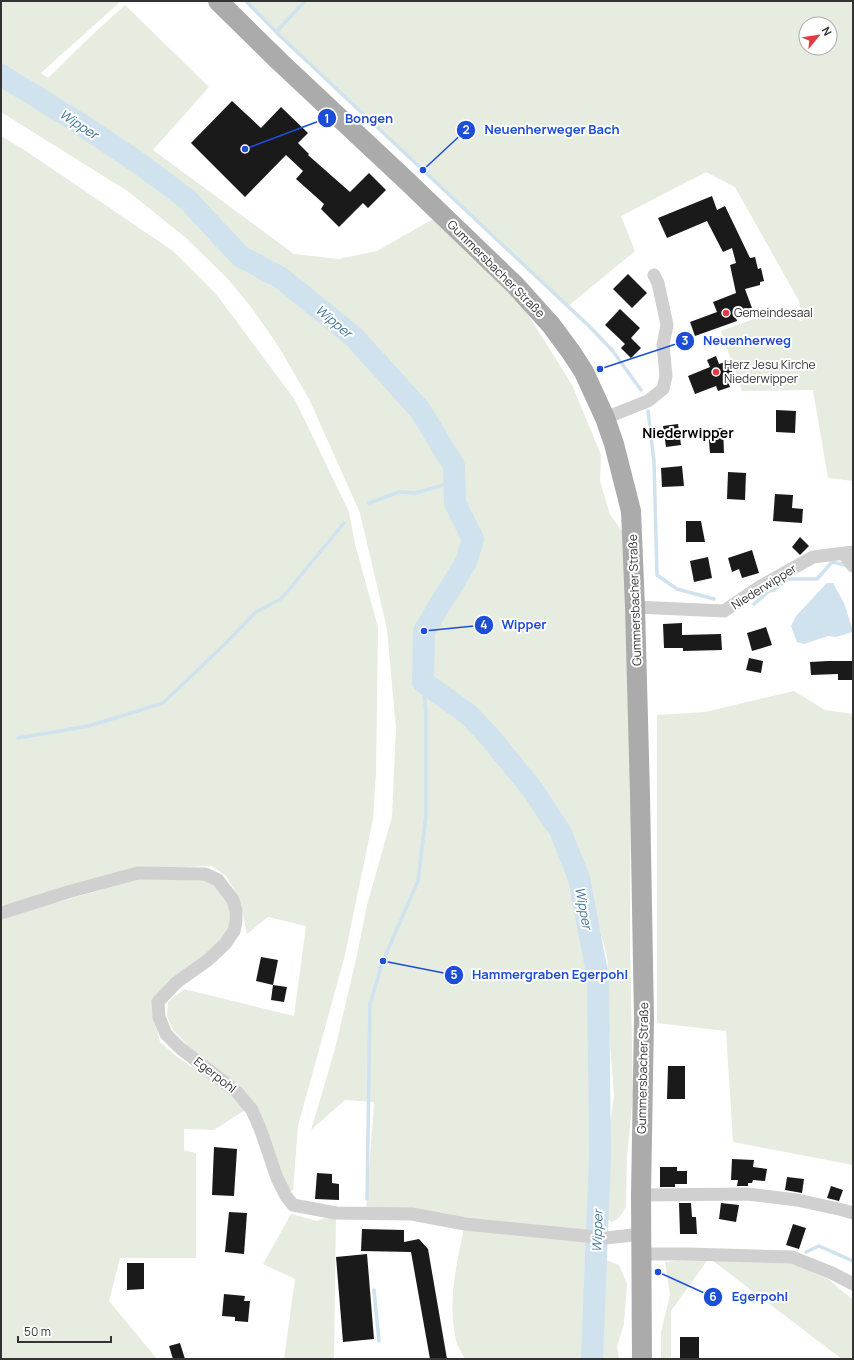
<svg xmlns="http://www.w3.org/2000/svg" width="854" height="1360" font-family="Manrope,sans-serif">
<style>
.green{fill:#e6ecdf;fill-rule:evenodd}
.water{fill:#cfe2ee}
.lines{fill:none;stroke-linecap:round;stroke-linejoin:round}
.stream{stroke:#cfe2ee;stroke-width:3.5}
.river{stroke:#cfe2ee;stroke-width:22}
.building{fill:#1a1a1a}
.street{stroke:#d0d0d0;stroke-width:13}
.primary{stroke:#ababab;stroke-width:20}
.poi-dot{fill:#e63946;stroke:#fff;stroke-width:1.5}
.labels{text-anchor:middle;stroke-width:4;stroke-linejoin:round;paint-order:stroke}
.street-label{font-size:12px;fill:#333;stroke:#fff}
.poi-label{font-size:12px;fill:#333;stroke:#fff;text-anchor:start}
.water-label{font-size:13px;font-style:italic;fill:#3f7597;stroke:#fff}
.quarter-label{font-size:14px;font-weight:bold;fill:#000;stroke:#fff}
.leader{fill:none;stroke:#1d4ed8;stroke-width:1.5}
.callout-dot{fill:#1d4ed8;stroke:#fff;stroke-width:1.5}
.mark-label{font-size:12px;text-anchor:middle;font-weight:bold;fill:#fff}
.callout-label{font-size:13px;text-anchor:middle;font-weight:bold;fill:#1d4ed8;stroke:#fff;stroke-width:4;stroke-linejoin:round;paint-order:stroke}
</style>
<rect width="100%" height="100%" fill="#fff"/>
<g class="green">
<path d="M1 1H121L41 73 48 78 92 35 125 5 209 87 153 150 294 254 339 259 377 251 433 219 513 295 529 316 572 385 601 455 600 481 610 515 622 531 628 605 631 713 630 945 633 1095 627 1157 626 1207 619 1218 612 1222 605 1218V1160L614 1095 605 980 608 961 586 876 562 822 533 778 473 711 447 686 441 703 467 720 524 791 556 847 574 889 588 979 589 1157 593 1237 588 1277 591 1359H465C462 1353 457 1346 456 1340 447 1302 457 1261 465 1224L366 1213 374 1102 345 1100 311 1130 335 1049 357 955 367 905 392 817 396 729 387 629 360 513 310 401 279 347 251 307 227 278 186 238 129 192 1 112Z"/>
<path d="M244 1H853V481L828 478 813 390 742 391 721 331 770 313 802 321 799 301 735 187 706 172 621 216 635 251 567 307 278 35ZM806 24H830V48H806Z"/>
<polygon points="1,136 26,151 173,251 216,294 295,400 349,512 355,544 378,627 376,772 373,819 345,955 298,1126 293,1190 287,1191 265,1126 173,1030 167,1016 168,1002 184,989 294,1016 306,926 268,917 247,934 243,915 236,893 226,876 212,866 138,869 30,903 1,905"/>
<polygon points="794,691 825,710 853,714 853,1165 733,1142 726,1031 657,1023 657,715 705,712"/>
<polygon points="203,879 221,889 230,902 229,927 225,939 204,958 174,976 153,999 154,1016 160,1042 176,1056 235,1095 245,1110 214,1130 184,1129 184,1150 196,1153 196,1258 120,1258 109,1301 157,1359 1,1359 1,912 30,910 136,880"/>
<polygon points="336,1213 334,1359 284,1359 295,1279 263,1264 291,1214 317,1221"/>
<polygon points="709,1258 671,1311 671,1359 661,1359 661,1332 670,1295 665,1262 709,1258 791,1263 828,1279 853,1300 853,1359 842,1359"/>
<polygon points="606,1260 619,1265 627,1284 624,1324 617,1346 619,1359 600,1359 600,1263"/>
</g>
<polygon class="water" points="827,583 833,583 844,603 852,628 852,632 836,637 828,636 804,644 797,642 791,626 796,616"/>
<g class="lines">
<g class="stream">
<polyline points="246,1 278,34 589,326 612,350 641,390"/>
<polyline points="276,32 305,1"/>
<polyline points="648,411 654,462 657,575 677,589 714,599"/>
<polyline points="369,503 399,492 416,493 454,482"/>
<polyline points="754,604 769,591 774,590 788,579 817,579 832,562 845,565"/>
<polyline points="18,738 89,726 163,703 225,644 256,612 282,598 344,523"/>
<polyline points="367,1199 370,1004 383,961 418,881 426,815 426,713 423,682"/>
<polyline points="806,1252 819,1246 853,1261"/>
<polyline points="374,1290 379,1341"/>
</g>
<polyline class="river" points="1,75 79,123 140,164 187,199 240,256 281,278 354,337 420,410 454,466 455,503 473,539 466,562 424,631 423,682 468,714 488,735 533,790 560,831 579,878 598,978 600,1157 592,1359"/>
</g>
<g class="building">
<polygon points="232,101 261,128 281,107 308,133 298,143 309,154 308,155 350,192 369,173 386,190 368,208 363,203 339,227 321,209 324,204 296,179 303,171 286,155 245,197 191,143"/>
<polygon points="712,196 717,210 725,206 750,258 755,257 758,269 761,268 764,281 760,282 760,285 745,289 752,308 735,314 737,321 695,336 690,322 717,312 713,302 736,293 730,265 736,263 732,248 723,252 707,221 667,238 658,218"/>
<polygon points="628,274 647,293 632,308 613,289"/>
<polygon points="620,309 640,328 631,338 641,348 631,358 621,348 625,344 605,325"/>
<polygon points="716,356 719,364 728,361 734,376 727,379 730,387 718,391 716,386 695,394 688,376 710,367 707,360"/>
<polygon points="776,410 796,411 795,433 776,432"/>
<polygon points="678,424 681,445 666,447 663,426"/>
<polygon points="723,428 724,453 710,453 708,429"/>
<polygon points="682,466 684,486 662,487 661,468"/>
<polygon points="728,472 746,473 745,500 727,499"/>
<polygon points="775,494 793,495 792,508 803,509 802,523 773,521"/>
<polygon points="686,521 701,521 705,542 686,542"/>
<polygon points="800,537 809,546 800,555 792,547"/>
<polygon points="752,550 759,573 742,578 739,569 732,572 728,558"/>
<polygon points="708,557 712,578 694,582 690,561"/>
<polygon points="682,623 682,635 721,634 722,650 683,651 683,648 664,648 663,624"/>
<polygon points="766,627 772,645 752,651 747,633"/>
<polygon points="749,658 763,661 761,673 746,670"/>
<polygon points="828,661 853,661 853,680 838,680 838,674 811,675 810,662"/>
<polygon points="261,957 278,960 273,985 256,981"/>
<polygon points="273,985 287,987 284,1002 271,1000"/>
<polygon points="668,1066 685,1066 685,1099 667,1099"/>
<polygon points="214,1147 237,1149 234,1196 212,1195"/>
<polygon points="732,1159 754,1160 753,1167 767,1169 765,1181 753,1180 752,1183 748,1183 748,1186 737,1186 738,1180 731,1180"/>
<polygon points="660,1167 677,1167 677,1171 687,1171 687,1184 675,1184 675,1187 660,1187"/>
<polygon points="317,1173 332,1174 332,1183 339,1184 339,1200 315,1199"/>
<polygon points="787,1177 804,1179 802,1193 785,1190"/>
<polygon points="831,1186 843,1190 839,1201 827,1198"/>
<polygon points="679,1203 691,1203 692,1217 696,1217 697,1234 680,1234"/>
<polygon points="721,1203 739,1205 736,1222 719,1219"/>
<polygon points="229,1212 247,1213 244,1254 225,1252"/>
<polygon points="793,1224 806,1228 799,1249 786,1245"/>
<polygon points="362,1229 404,1230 404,1242 419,1239 428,1249 447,1359 430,1359 411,1252 361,1251"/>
<polygon points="367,1254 374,1339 343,1342 336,1257"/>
<polygon points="127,1263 144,1263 144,1289 127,1290"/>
<polygon points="224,1294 245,1296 244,1301 250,1301 248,1322 235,1321 235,1317 222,1316"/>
<rect x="680" y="1337" width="19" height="22"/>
<polygon points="180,1343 185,1359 173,1359 169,1346"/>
</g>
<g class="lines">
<g class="street">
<polyline points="605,418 648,401 663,389 666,376 663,345 667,325 658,283 654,275"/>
<polyline points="844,554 853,566"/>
<polyline points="635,607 724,611 761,586 813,557 853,552"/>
<polyline points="1,913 68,892 138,873 205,874 218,880 233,900 236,911 236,921 234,931 225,944 208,960 177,982 158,1002 159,1017 166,1034 180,1048 237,1092 252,1110 261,1131 277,1178 286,1196 293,1205 336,1213 412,1214 465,1224 606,1238 642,1234"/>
<polyline points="641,1195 748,1194 797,1200 843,1210 853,1213"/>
<polyline points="642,1254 688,1254 792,1257 832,1273 853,1284"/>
</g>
<polyline class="primary" points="218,1 280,62 409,183 515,285 551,325 571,352 584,372 605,418 614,444 631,511 635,607 640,795 644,1019 641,1195 642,1359"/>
</g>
<g class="poi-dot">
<circle cx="726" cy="313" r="4"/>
<circle cx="716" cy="372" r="4"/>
</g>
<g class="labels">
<g class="street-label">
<text transform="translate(496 269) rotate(45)" y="4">Gummersbacher Straße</text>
<text transform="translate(764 587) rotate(-32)" y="4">Niederwipper</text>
<text transform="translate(635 600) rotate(-92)" y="4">Gummersbacher Straße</text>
<text transform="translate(643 1068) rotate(-89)" y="4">Gummersbacher Straße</text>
<text transform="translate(215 1075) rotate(38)" y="4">Egerpohl</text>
</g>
<g class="poi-label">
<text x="734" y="317">Gemeindesaal</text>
<text x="724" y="369">Herz Jesu Kirche<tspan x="724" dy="14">Niederwipper</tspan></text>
</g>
<g class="water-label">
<text transform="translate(79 124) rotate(33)" y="5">Wipper</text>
<text transform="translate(334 321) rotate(40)" y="5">Wipper</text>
<text transform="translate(584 908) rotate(79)" y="5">Wipper</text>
<text transform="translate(597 1231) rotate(-88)" y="5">Wipper</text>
</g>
<g class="quarter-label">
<text x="688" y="438">Niederwipper</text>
</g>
</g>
<path class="leader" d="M245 149L327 118M423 170L466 130M600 369L685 341M424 631L484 625M383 961L454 975M658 1272L713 1297"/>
<g class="callout-dot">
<circle cx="245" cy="149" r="4"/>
<circle cx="423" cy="170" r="4"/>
<circle cx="600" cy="369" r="4"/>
<circle cx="424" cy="631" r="4"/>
<circle cx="383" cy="961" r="4"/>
<circle cx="658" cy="1272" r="4"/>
<circle cx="327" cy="118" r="10"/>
<circle cx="466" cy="130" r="10"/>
<circle cx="685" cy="341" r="10"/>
<circle cx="484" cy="625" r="10"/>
<circle cx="454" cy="975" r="10"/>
<circle cx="713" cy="1297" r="10"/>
</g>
<g class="mark-label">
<text x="327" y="123">1</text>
<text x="466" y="134">2</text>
<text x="685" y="345">3</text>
<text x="484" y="629">4</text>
<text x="454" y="979">5</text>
<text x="713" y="1301">6</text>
</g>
<g class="callout-label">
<text x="369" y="123">Bongen</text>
<text x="552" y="134">Neuenherweger Bach</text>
<text x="747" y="345">Neuenherweg</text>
<text x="524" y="629">Wipper</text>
<text x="550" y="979">Hammergraben Egerpohl</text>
<text x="760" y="1301">Egerpohl</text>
</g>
<rect width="854" height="1360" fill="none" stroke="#333333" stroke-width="4"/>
<g transform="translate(818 36) rotate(61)"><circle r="19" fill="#ffffff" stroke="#adadad"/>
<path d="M0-3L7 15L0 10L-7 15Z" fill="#e63946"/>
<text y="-6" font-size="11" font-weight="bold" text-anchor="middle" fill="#333333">N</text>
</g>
<path d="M18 1336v6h93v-6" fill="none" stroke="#333333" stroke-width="2"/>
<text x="24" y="1336" font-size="12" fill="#333333" stroke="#ffffff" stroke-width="3" paint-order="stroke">50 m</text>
</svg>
